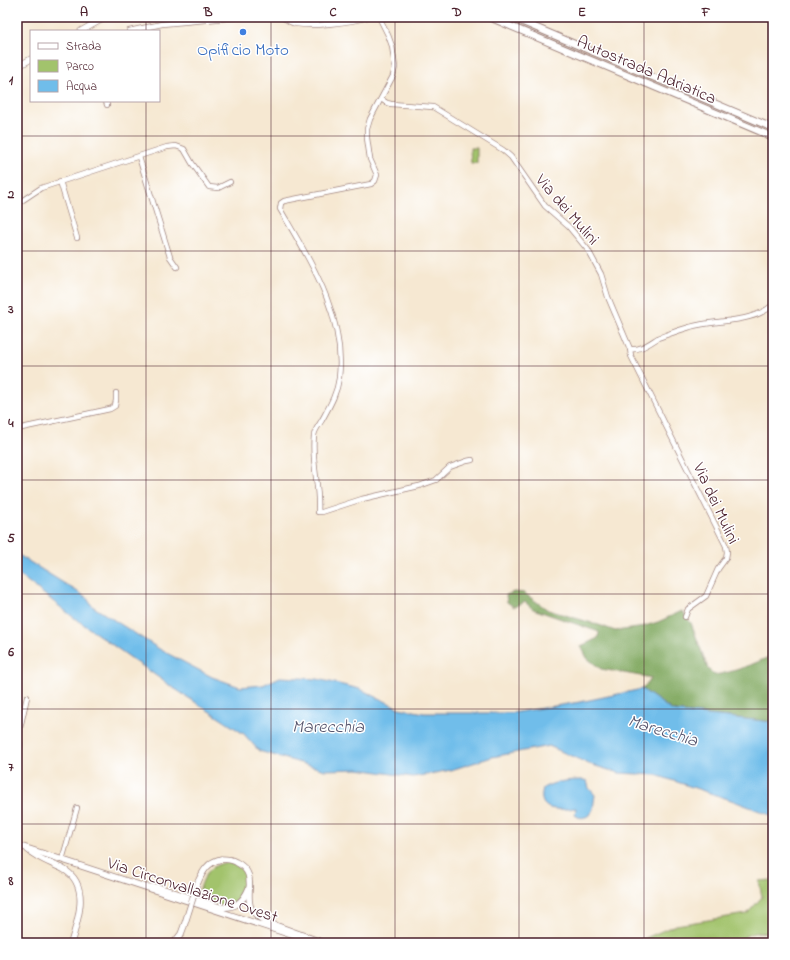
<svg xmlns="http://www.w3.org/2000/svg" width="790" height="960" font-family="'Indie Flower',sans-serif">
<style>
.green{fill:#a2c36c;stroke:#76714c}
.forest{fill:#81a960;stroke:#666446}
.water{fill:#70bdea;stroke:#5d6e8a}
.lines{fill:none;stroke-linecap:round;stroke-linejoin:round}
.minor-casing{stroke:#a0847e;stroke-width:6}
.major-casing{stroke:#a0847e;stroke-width:7}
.highway-casing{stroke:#a0847e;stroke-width:8}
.minor{stroke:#fff;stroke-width:4.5}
.major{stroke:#fff;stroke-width:5.5}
.highway{stroke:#fff;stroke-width:6}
.major-bridge-casing{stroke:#a0847e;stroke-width:7;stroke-linecap:butt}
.major-bridge{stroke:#fff;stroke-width:5.5}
.grid{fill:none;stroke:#4a1f2b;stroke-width:1;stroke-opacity:0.55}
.shop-dot{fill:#3f7fe0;stroke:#fff;stroke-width:1.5}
.labels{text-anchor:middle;stroke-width:3;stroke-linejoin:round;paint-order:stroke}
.shop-label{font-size:17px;fill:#366cbe;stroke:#fff}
.street-label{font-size:17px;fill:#4a1f2b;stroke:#fff}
.water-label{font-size:18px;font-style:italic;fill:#57566e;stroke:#fff}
.neatline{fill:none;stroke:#4a1f2b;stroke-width:1.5}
.grid-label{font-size:13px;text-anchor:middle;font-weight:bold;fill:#4a1f2b}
</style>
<rect width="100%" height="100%" fill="#fff"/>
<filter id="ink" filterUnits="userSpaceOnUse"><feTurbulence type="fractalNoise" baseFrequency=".025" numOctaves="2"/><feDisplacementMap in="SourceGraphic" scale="8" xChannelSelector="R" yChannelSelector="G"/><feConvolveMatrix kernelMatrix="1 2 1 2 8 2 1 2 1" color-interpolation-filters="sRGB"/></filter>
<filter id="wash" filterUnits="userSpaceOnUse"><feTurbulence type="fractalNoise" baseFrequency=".012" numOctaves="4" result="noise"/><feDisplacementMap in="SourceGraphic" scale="16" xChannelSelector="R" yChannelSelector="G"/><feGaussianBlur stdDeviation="0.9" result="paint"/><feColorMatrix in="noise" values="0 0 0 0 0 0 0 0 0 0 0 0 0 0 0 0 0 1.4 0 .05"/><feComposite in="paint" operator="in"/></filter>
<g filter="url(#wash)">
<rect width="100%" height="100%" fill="#f6e8d2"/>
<g class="green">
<polygon points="470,148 477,148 477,163 471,163"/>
<path d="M228 862C231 864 236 865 239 867 255 880 243 905 224 905 216 906 205 900 197 897 204 878 205 866 228 862Z"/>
<path d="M773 880V933C759 932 748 931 738 943H634L676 925 747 914 762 897 759 881Z"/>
</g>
<path class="forest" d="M514 592 524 593 548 610 602 626 615 631 638 628 658 622 682 611 691 623 708 669 714 675C735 672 754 664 773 655V722L673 711 642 689 652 678 601 669 587 658 581 646 598 638 599 632 533 609 525 602 514 607 507 602 506 595Z"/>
<g class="water">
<polygon points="17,554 86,597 92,606 161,650 212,677 240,687 263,685 280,677 317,679 360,689 399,708 424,713 511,713 580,702 642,689 673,711 773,722 773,816 731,800 656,775 619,773 589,764 549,746 492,757 451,770 413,777 358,769 325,770 259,751 244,734 172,687 73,617 17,573"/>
<path d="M584 780 587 781 589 788 595 795 593 809 590 815C584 818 580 819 575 815L576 808C559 810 536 813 543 788 555 781 570 780 584 780Z"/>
</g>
</g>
<g filter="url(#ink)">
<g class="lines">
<defs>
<g id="minor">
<path d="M282 17C286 19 289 22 293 23 309 28 352 22 368 17"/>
<path d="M379 17 388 35 392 46 395 67 393 76 370 119 367 129V138L370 159 377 175 375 181 371 184 284 201 281 203 280 209C310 261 346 316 339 378 337 394 329 407 322 420 319 425 314 431 314 436 311 462 320 487 318 512H322L362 499 419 486 436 480 450 467 467 461 472 460"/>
<polyline points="129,31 162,24 238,17"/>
<polyline points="381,99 387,103 391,104 433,107 503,150 511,157 545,206 569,227 588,250 601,274 608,297 630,349 631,356 726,546 727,552 726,558 718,569 706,596 688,609 685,617"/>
<polyline points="106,101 107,105"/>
<polyline points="139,157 170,257 177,267"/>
<polyline points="60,181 77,238"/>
<polyline points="17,204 41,188 167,147 176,146 184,149 192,163 209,187 218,188 230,182"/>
<path d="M630 349C640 351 650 343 658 338 669 334 679 330 690 327 716 319 751 324 773 305"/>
<polyline points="17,429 110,409 115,406 116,400 116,393"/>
<polyline points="17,760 20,744 18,737 27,697"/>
<polyline points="62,860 77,808"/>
</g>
<g id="major">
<polyline points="81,31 106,17"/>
<polyline points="17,67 31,59"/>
<polyline points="17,845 316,943"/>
<path d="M28 850C38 859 51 863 63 869 91 884 78 920 71 943"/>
<path d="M198 882C203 871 208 862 221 859 226 859 231 859 236 862 259 874 244 892 251 908 253 914 259 917 264 921L324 943"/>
<path d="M148 887H158L220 907C235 909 243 902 249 888"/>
<polyline points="174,943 181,934 184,926"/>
</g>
<g id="highway">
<polyline points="489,17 773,137"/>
<polyline points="511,17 773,128"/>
</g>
</defs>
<use href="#minor" class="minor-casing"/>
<use href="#major" class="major-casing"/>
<use href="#highway" class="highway-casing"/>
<use href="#minor" class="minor"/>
<use href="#major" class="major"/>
<use href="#highway" class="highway"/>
<defs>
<polyline id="major-bridge" points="184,926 198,882"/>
</defs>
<use href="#major-bridge" class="major-bridge-casing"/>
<use href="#major-bridge" class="major-bridge"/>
</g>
</g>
<path class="grid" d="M146 17V31M271 17V943M395 17V943M519 17V943M644 17V943M146 101V943M17 136H773M17 251H773M17 366H773M17 480H773M17 594H773M17 709H773M17 824H773"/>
<circle class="shop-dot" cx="243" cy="32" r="4"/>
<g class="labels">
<g class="shop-label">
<text x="243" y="55">Opificio Moto</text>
</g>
<g class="street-label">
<text transform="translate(647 69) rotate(23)" y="6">Autostrada Adriatica</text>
<text transform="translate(568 209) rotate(49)" y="6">Via dei Mulini</text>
<text transform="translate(717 503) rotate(65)" y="6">Via dei Mulini</text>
<text transform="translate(193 889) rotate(18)" y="6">Via Circonvallazione Ovest</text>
</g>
<g class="water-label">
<text x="328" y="732">Marecchia</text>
<text transform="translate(663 730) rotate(17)" y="6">Marecchia</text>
</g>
</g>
<rect width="790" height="960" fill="none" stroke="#fff" stroke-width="44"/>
<rect x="30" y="30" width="130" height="72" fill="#ffffff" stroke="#b7a5aa"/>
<rect x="38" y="43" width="20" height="6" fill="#ffffff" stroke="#b7a5aa"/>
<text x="66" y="50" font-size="12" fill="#4a1f2b">Strada</text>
<rect x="38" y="60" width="20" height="12" fill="#a2c36c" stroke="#b7a5aa"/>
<text x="66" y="70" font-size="12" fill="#4a1f2b">Parco</text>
<rect x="38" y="80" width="20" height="12" fill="#70bdea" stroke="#b7a5aa"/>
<text x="66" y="90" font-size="12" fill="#4a1f2b">Acqua</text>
<rect x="22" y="22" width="746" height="916" class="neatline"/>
<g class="grid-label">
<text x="84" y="16">A</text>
<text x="208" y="16">B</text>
<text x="333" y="16">C</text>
<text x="457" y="16">D</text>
<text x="582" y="16">E</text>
<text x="706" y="16">F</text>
<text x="11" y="84">1</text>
<text x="11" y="198">2</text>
<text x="11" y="313">3</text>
<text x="11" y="427">4</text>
<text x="11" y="542">5</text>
<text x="11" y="656">6</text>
<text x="11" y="771">7</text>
<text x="11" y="885">8</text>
</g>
</svg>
